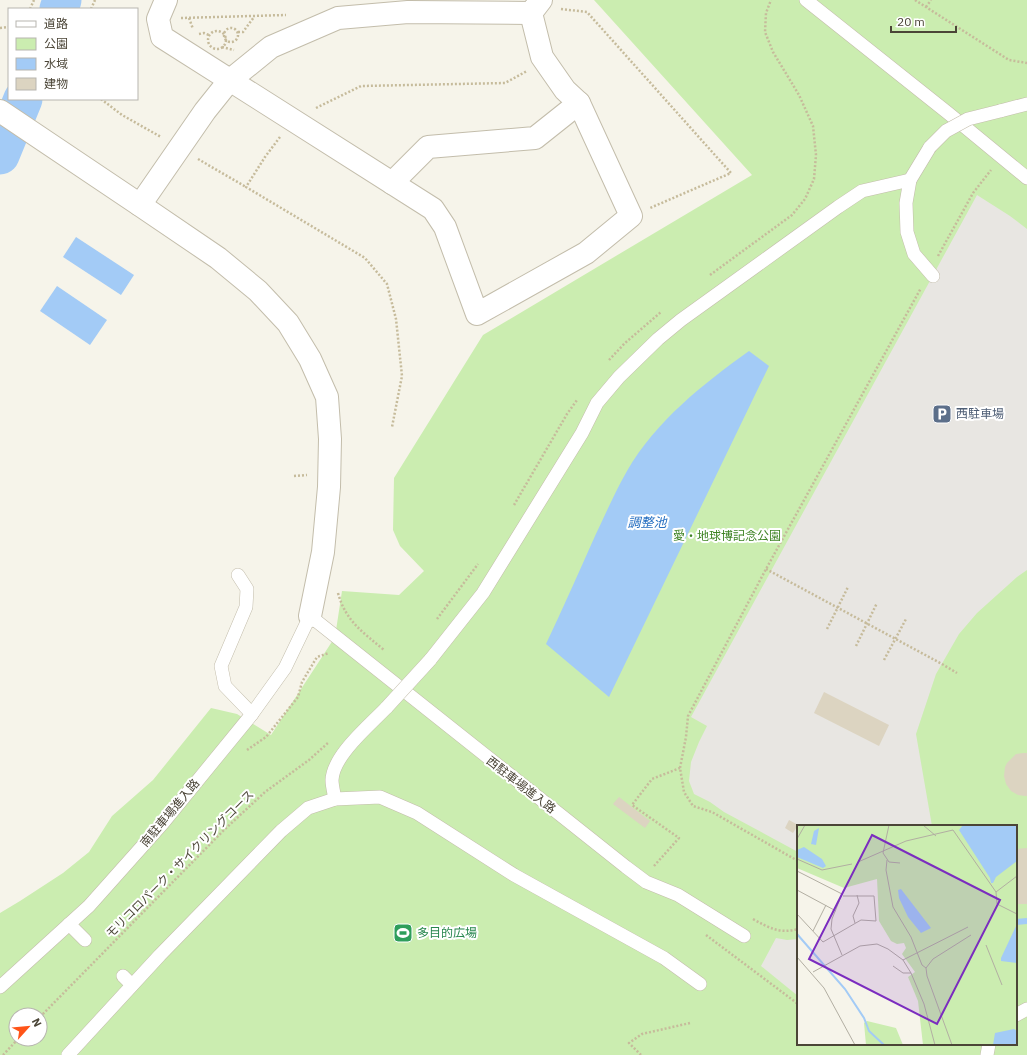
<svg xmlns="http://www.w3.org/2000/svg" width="1027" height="1055" font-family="'IBM Plex Sans','Noto Sans JP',sans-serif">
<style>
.green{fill:#cbedb0;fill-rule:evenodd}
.parking{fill:#e8e6e2}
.water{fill:#a3cbf6}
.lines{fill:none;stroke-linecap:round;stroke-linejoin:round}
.stream{stroke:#a3cbf6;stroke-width:6}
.river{stroke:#a3cbf6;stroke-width:39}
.building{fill:#dcd4c1}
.lane-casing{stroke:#c3bdab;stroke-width:14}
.street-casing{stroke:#c3bdab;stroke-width:24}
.path{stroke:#c6bb9b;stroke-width:2.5;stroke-dasharray:2 2;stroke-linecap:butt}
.lane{stroke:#fff;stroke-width:13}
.street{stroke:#fff;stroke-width:22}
.lane-bridge-casing{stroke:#c3bdab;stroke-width:14;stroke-linecap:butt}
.lane-bridge{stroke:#fff;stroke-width:13}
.labels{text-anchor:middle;stroke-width:4;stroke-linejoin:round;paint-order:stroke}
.service-label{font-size:12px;fill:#4e5e75;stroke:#fff;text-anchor:start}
.park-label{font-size:12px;fill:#3e8324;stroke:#fff}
.street-label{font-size:12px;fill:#4b4537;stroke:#fff}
.leisure-label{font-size:12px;fill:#27864d;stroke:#fff;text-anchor:start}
.water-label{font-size:13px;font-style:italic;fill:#266fc1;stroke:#fff}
.inset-river{fill:none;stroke:#a3cbf6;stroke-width:2}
.inset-road{fill:none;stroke:#b2aea2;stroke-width:1}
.view{fill:#7b2cbf;fill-opacity:0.15;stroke:#7b2cbf;stroke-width:2}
.inset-edge{fill:none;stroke:#4b4537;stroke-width:2}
</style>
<rect width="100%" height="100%" fill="#f6f4ea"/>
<path class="green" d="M594 0H1027V1055H0V913L20 901 63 873 89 852 112 816 153 780 211 708 237 714 271 735 335 637 342 591 399 595 424 571 400 546 393 530 394 478 483 335 752 175ZM798 826H1016V1044H798ZM16 1015H40V1039H16Z"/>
<g class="parking">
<polygon points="977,195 1010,216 1027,229 1027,570 1017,577 977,613 959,634 936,674 916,734 932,826 798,826 798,852 724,812 710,802 694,794 689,781 691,762 699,742 707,726 691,717"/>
<polygon points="776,938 787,940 798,939 798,996 761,966"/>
</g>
<g class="water">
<polygon points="76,237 134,275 121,295 63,257"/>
<polygon points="57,286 107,320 90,345 40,311"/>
<path d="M749 351 769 366 609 697 546 644C563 608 579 572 595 536 605 515 615 492 627 471 656 421 703 384 749 351Z"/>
</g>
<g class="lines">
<polyline class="stream" points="1016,922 1027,921"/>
<g class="river">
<polyline points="59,9 62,0"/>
<polyline points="0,155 23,99"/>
</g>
</g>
<g class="building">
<polygon points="824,692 889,725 879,746 814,713"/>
<polygon points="1023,753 1027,753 1027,796 1025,796 1018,795 1011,791 1006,784 1004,776 1005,767 1007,763 1016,754"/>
<polygon points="619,797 650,821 645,828 613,804"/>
<polygon points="789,820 798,825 793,833 785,828"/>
<polygon points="1027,848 1027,904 1016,904 1016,849"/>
</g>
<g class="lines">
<defs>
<g id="lane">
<polyline points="806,0 948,113 1027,178"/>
<polyline points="1000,111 1027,104"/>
<polyline points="930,147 910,180 906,203 907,232 914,254 933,276"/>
<polyline points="238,575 247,589 246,607 221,666 225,686 252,714"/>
<polyline points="430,660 483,593 582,433 597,403 619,377 658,339 681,320 838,207 862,191 910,180"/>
<path d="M335 799C334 793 332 786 332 780 333 755 370 725 387 707"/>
<polyline points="69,924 85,940"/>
<polyline points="123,976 132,985"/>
<polyline points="0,987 89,906 163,823 252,714 285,668 310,616 626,867 646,882 678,895 744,936"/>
<polyline points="1016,1015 1027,1009"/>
<polyline points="68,1055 160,955 281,831 308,808 335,799 380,797 417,813 514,875 664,958 700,984"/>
<polyline points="987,1055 989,1044"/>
</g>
<g id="street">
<polyline points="166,0 158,19 162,37 433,209 445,227 477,314 586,253 631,216 579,103 565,90 542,57 531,13"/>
<polyline points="0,111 140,205 218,258 258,291 288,323 310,359 327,397 330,439 329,487 323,552 310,616"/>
<polyline points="392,183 428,147 535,138 579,103"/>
<polyline points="140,205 205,111 229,81 271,47 338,18 408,12 531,13 541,0"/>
</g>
</defs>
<use href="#lane" class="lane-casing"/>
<use href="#street" class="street-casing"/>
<g class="path">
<polyline points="915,0 1009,60 1027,63"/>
<polyline points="926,7 931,0"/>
<polyline points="30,9 34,0"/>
<polyline points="91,9 95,0"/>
<polyline points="561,9 587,12 731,173 650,208"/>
<polyline points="181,18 286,15"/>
<polyline points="189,18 193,29"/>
<polyline points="0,28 9,27"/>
<circle cx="231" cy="35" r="7"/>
<circle cx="217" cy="40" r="9"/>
<polyline points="238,32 243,32 254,17"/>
<polyline points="199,34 204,33 209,35"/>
<polyline points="222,47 234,50"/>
<polyline points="101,99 122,115 161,137"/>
<polyline points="316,108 361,86 505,83 527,71"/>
<polyline points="280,137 265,157 246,187 365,258 387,284 396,319 402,376 392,427"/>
<polyline points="198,159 246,187"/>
<polyline points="938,256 973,193 991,170"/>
<polyline points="710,275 792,215 805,199 814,179 816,155 813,126 799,95 773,52 765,32 766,13 771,0"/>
<polyline points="609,360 625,343 661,312"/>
<polyline points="294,476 307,475"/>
<polyline points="514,505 567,414 577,400"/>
<polyline points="766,569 942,664 957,673"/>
<path d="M338 593C346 622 363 632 384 650"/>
<polyline points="437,619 478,564"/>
<polyline points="827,629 848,587"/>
<polyline points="856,646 877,603"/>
<polyline points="884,660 906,619"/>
<polyline points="247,750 266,737 298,697 302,682 317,657 329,653"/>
<polyline points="798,861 712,812 693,806 684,792 680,768 686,737 688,716 766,569 921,288"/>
<polyline points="654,866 679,838 632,805 652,779 680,768"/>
<path d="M753 919C769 928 780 934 798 929"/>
<polyline points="706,935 798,1004"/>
<polyline points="40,1017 224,830 265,792 309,760 329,742"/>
<polyline points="3,1055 18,1039"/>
<polyline points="641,1055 629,1043 642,1034 690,1023"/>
</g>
<use href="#lane" class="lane"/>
<use href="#street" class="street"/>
<defs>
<g id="lane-bridge">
<polyline points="930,147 946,131 968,119 1000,111"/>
<polyline points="387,707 430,660"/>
</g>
</defs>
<use href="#lane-bridge" class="lane-bridge-casing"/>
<use href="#lane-bridge" class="lane-bridge"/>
</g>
<defs>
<symbol id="parking-square" viewBox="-11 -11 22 22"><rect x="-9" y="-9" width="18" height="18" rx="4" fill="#5c6f8a" stroke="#fff"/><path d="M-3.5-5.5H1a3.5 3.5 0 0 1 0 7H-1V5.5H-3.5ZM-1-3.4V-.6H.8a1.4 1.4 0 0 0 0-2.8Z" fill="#fff"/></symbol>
<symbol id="stadium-square" viewBox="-11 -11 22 22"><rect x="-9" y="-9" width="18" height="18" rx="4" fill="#2e9e5b" stroke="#fff"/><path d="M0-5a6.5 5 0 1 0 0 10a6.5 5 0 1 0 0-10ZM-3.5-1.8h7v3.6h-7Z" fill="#fff"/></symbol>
</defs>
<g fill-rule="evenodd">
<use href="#parking-square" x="931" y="403" width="22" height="22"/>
<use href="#stadium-square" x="392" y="922" width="22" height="22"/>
</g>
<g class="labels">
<g class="service-label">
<text x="956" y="418">西駐車場</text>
</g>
<g class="park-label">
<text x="727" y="540">愛・地球博記念公園</text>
</g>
<g class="street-label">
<text transform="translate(521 785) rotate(38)" y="4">西駐車場進入路</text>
<text transform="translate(170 813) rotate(-50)" y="4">南駐車場進入路</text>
<text transform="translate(180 864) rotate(-45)" y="4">モリコロパーク・サイクリングコース</text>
</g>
<g class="leisure-label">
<text x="417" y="937">多目的広場</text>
</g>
<g class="water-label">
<text x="647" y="527">調整池</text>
</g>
</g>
<g transform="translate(797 825)">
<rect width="220" height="220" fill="#f6f4ea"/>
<path d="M0 0H220V220H126L121 176 111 152 118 147 105 129 109 123 107 118 100 119 94 116 82 96 80 54 47 63 0 43ZM70 196 99 203 106 220H69L67 198Z" fill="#cbedb0"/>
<path d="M166 0H220V36L199 52 196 58H194L193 53 162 5ZM22 3 19 20 14 19 17 6ZM7 22 25 34 29 41 26 43 0 32V25ZM104 64 134 103 124 108 111 92 102 73 101 65ZM220 99V138L204 136V133ZM217 204 220 206V220H196L198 208Z" fill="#a3cbf6"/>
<path class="inset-river" d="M0 109 48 164 67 193 72 206 87 220"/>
<path class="inset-road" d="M92 0 86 28 92 37 103 38M126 0 139 11M0 14 8 0M0 34 25 45 55 39M90 35 89 45 96 82 114 112 125 140 129 143M61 37 109 16 156 5 199 67 200 79 220 89M0 46 45 69 35 94 34 104 45 130M0 65 39 86M199 67 220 51M0 89 26 117 64 95 79 96 77 71H46M58 98 56 91 62 78 60 70M16 106 29 80M189 120 205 160M0 132 27 163 58 220M106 135 171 102M96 141 106 148H114M16 147 63 121 80 119 91 124 106 135 114 148 127 179 138 220M155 220 130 151 129 143 136 134 174 110"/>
<path class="view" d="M75 10 203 75 140 199 12 134Z"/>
<rect width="220" height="220" class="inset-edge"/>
</g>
<rect x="8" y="8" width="130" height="92" fill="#ffffff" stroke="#b7b5af"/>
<rect x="16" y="21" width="20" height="6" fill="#ffffff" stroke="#b7b5af"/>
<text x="44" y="28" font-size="12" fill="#4b4537">道路</text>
<rect x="16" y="38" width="20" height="12" fill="#cbedb0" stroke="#b7b5af"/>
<text x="44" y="48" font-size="12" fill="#4b4537">公園</text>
<rect x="16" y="58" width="20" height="12" fill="#a3cbf6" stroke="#b7b5af"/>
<text x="44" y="68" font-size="12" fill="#4b4537">水域</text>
<rect x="16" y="78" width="20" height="12" fill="#dcd4c1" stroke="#b7b5af"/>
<text x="44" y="88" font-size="12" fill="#4b4537">建物</text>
<g transform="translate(28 1027) rotate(63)"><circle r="19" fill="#ffffff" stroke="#b7b5af"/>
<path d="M0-3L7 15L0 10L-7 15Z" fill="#ff5418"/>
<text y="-6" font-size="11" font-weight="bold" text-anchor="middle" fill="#4b4537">N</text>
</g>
<path d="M891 26v6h65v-6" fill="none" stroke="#4b4537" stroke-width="2"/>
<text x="897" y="26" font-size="12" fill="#4b4537" stroke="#ffffff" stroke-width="3" paint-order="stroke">20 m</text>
</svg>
